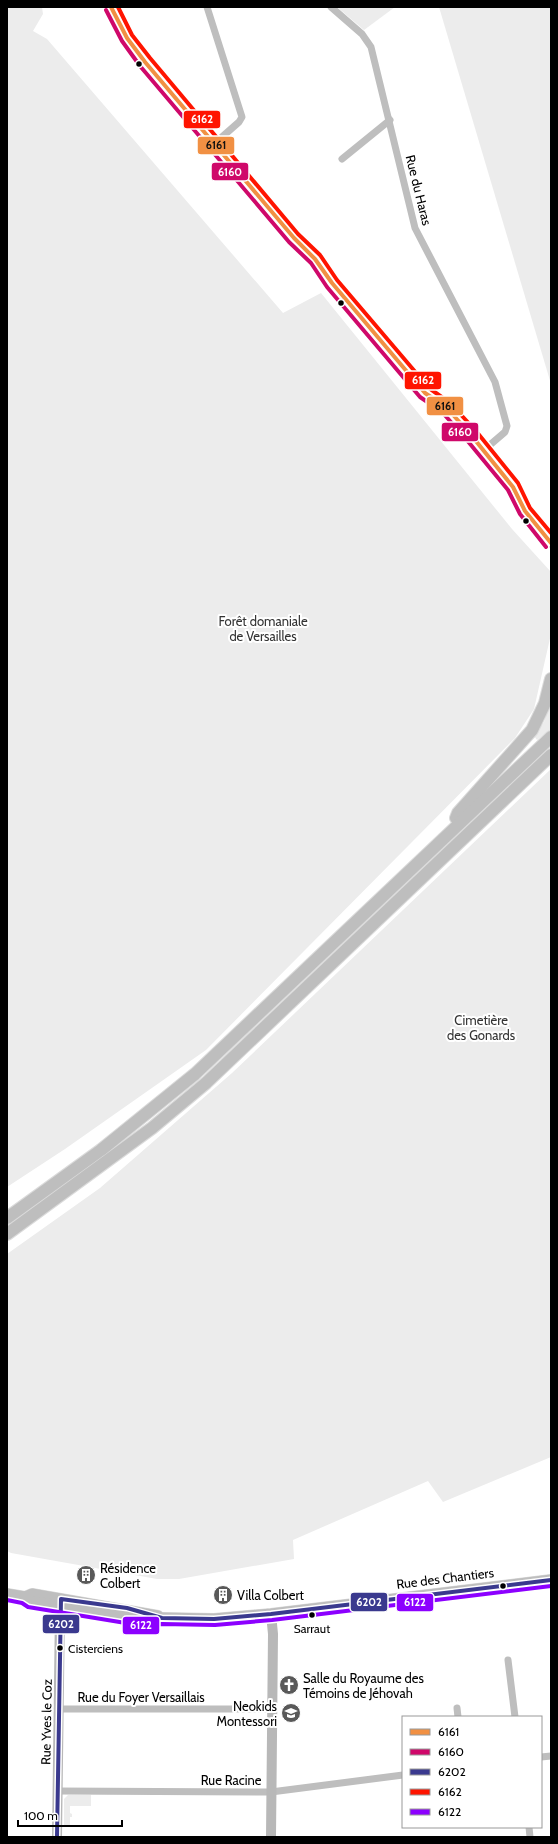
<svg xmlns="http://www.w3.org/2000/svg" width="558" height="1844" font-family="Cabin,sans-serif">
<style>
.green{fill:#ececec}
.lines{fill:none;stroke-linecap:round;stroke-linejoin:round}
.primary-casing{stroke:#dbdbdb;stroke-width:12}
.trunk-casing{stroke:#dbdbdb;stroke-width:14}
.minor{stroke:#bebebe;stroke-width:7}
.secondary{stroke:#b8b8b8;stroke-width:10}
.primary{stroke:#bebebe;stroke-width:11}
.trunk{stroke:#bebebe;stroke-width:12}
.bus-1-casing{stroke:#fff;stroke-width:7}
.bus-2-casing{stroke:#fff;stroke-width:7}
.bus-3-casing{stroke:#fff;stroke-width:7}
.bus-4-casing{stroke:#fff;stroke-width:7}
.bus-5-casing{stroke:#fff;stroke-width:7}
.bus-1{stroke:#f19043;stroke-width:4}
.bus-2{stroke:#cf086a;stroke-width:4}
.bus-3{stroke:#3a398e;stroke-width:4}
.bus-4{stroke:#ff1400;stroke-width:4}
.bus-5{stroke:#8c00ff;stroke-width:4}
.bus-dot{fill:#000;stroke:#fff;stroke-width:1.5}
.labels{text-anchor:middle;stroke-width:4;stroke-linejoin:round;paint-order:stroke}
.bus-label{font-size:12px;fill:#000;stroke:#fff}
.street-label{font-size:13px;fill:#000;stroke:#fff}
.park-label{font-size:13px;fill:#333;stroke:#fff}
.poi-label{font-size:13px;fill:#000;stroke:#fff;text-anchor:start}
.line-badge{stroke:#fff;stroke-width:1.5}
.badge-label{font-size:11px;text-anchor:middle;font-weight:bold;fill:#fff}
.pale-badge-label{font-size:11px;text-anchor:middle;font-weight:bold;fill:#111}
</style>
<rect width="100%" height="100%" fill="#fff"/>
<g class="green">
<polygon points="7,7 42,7 43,14 33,31 47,39 283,313 321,293 512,529 551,572 551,634 534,709 515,738 206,1050 65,1149 7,1187"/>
<polygon points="337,7 395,7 364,30"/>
<polygon points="439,7 551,7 551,384"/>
<polygon points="551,699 551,729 537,740 534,736 544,722"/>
<polygon points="551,769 551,1457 443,1502 428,1481 293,1540 294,1559 179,1579 157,1579 11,1553 7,1551 7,1254 100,1188 232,1073"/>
<polygon points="68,1795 91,1795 91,1806 70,1806 70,1813 72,1814 72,1817 70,1817 70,1825 64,1825 64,1799"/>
</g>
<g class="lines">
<defs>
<g id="primary">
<polyline points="7,1594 25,1597 32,1594 158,1616"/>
<polyline points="25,1597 29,1601 145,1620 162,1618 214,1619 271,1614 551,1580"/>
</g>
<g id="trunk">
<polyline points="456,818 458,813 532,730 545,703 551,679"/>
<polyline points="7,1218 101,1150 195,1074 551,737"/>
<polyline points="7,1234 152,1128 206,1083 551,755"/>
</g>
</defs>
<use href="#primary" class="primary-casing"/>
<use href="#trunk" class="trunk-casing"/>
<g class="minor">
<polyline points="207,7 242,117 239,122 214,144"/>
<polyline points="331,7 362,34 371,47 415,228 495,382 507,426 505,432 484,450"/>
<polyline points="342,159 390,120"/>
<polyline points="508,1660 515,1717"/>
<polyline points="457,1708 458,1717"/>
<polyline points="59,1709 271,1709"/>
<polyline points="541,1757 551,1756"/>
<polyline points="58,1791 271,1792 403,1775"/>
<polyline points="529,1827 530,1837"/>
</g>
<g class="secondary">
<path d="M111 7 127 38 145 62 294 238C309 250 323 266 332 283L425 393 446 407 471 435 513 487 525 511 551 543"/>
<polyline points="57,1837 60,1607"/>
<polyline points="271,1837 273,1634 271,1614"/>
</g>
<use href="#primary" class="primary"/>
<use href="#trunk" class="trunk"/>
<defs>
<polyline id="bus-1" points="111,7 127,38 145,62 294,238 315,259 332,283 425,393 446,407 471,435 513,487 525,511 551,543"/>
<polyline id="bus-2" points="106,10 122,41 140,66 289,242 311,263 327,287 420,397 442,412 466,439 508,490 520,514 546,547"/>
<polyline id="bus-3" points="57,1837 61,1599 127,1608 162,1618 214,1619 271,1614 551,1580"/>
<polyline id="bus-4" points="118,7 132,35 150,58 298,234 320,255 337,280 429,388 450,403 476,431 518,483 530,508 551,533"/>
<polyline id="bus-5" points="7,1600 22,1603 28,1607 144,1626 162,1624 215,1625 272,1620 551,1586"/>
</defs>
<use href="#bus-1" class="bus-1-casing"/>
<use href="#bus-2" class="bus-2-casing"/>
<use href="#bus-3" class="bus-3-casing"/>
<use href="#bus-4" class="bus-4-casing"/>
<use href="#bus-5" class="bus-5-casing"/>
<use href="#bus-1" class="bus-1"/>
<use href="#bus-2" class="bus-2"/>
<use href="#bus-3" class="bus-3"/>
<use href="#bus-4" class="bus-4"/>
<use href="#bus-5" class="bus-5"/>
</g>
<defs>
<symbol id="building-disc" viewBox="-11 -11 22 22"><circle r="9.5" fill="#595959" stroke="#fff"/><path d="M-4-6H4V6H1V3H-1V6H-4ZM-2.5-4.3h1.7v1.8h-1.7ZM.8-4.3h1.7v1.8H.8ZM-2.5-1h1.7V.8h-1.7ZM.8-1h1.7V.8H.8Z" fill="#fff"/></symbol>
<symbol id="church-disc" viewBox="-11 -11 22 22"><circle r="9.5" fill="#595959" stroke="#fff"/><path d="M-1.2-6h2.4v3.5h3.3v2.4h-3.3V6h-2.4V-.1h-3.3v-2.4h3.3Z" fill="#fff"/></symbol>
<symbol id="school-disc" viewBox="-11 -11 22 22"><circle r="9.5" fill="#595959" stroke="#fff"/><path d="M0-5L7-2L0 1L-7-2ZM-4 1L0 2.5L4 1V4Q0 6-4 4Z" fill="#fff"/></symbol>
</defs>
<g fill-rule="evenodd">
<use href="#building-disc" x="75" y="1564" width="22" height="22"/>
<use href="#building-disc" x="212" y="1584" width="22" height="22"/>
<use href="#church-disc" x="278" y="1674" width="22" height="22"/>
<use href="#school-disc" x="280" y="1702" width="22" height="22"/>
</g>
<g class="bus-dot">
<circle cx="139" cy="64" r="3.5"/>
<circle cx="341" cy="303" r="3.5"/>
<circle cx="526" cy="521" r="3.5"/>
<circle cx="503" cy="1586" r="3.5"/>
<circle cx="312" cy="1615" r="3.5"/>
<circle cx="60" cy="1648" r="3.5"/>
</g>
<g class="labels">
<g class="bus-label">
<text x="312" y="1633">Sarraut</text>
<text x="68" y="1653" text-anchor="start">Cisterciens</text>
</g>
<g class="street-label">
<text transform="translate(419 190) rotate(76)" y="5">Rue du Haras</text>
<text transform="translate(445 1578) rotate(-7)" y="5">Rue des Chantiers</text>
<text x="141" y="1702">Rue du Foyer Versaillais</text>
<text transform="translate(46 1722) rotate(-89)" y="5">Rue Yves le Coz</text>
<text x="231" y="1785">Rue Racine</text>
</g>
<g class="park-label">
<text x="263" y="626">Forêt domaniale<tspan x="263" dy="15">de Versailles</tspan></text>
<text x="481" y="1025">Cimetière<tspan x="481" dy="15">des Gonards</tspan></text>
</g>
<g class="poi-label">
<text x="100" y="1573">Résidence<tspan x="100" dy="15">Colbert</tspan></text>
<text x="237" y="1600">Villa Colbert</text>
<text x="303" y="1683">Salle du Royaume des<tspan x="303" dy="15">Témoins de Jéhovah</tspan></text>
<text x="277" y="1711" text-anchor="end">Neokids<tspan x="277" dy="15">Montessori</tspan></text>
</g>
</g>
<g class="line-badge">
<rect x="183" y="110" width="38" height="19" rx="4" fill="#ff1400"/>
<rect x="197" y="136" width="38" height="19" rx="4" fill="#f19043"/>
<rect x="211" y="162" width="38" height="19" rx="4" fill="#cf086a"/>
<rect x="404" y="371" width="38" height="19" rx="4" fill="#ff1400"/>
<rect x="426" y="396" width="38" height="20" rx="4" fill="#f19043"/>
<rect x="441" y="422" width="38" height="20" rx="4" fill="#cf086a"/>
<rect x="350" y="1592" width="38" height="20" rx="4" fill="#3a398e"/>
<rect x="396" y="1593" width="38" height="19" rx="4" fill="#8c00ff"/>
<rect x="42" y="1614" width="38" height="20" rx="4" fill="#3a398e"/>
<rect x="122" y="1616" width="38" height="19" rx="4" fill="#8c00ff"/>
</g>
<g class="badge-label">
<text x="202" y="123">6162</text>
<text x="230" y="176">6160</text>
<text x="423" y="384">6162</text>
<text x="460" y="436">6160</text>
<text x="369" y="1606">6202</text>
<text x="415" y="1606">6122</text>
<text x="61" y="1628">6202</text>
<text x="141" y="1629">6122</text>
</g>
<g class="pale-badge-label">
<text x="216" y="149">6161</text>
<text x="445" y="410">6161</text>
</g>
<rect width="558" height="1844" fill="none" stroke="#000000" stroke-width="16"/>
<rect x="402" y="1716" width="140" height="112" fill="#ffffff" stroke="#999999"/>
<rect x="410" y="1729" width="20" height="6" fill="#f19043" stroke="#999999"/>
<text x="438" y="1736" font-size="12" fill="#000000">6161</text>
<rect x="410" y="1749" width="20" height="6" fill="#cf086a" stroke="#999999"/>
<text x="438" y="1756" font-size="12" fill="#000000">6160</text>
<rect x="410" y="1769" width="20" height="6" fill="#3a398e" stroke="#999999"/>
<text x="438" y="1776" font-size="12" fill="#000000">6202</text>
<rect x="410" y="1789" width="20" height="6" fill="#ff1400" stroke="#999999"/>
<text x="438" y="1796" font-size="12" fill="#000000">6162</text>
<rect x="410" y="1809" width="20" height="6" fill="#8c00ff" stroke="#999999"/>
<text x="438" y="1816" font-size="12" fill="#000000">6122</text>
<path d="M18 1820v6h104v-6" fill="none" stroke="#000000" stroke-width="2"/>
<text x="24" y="1820" font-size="12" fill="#000000" stroke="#ffffff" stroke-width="3" paint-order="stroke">100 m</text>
</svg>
